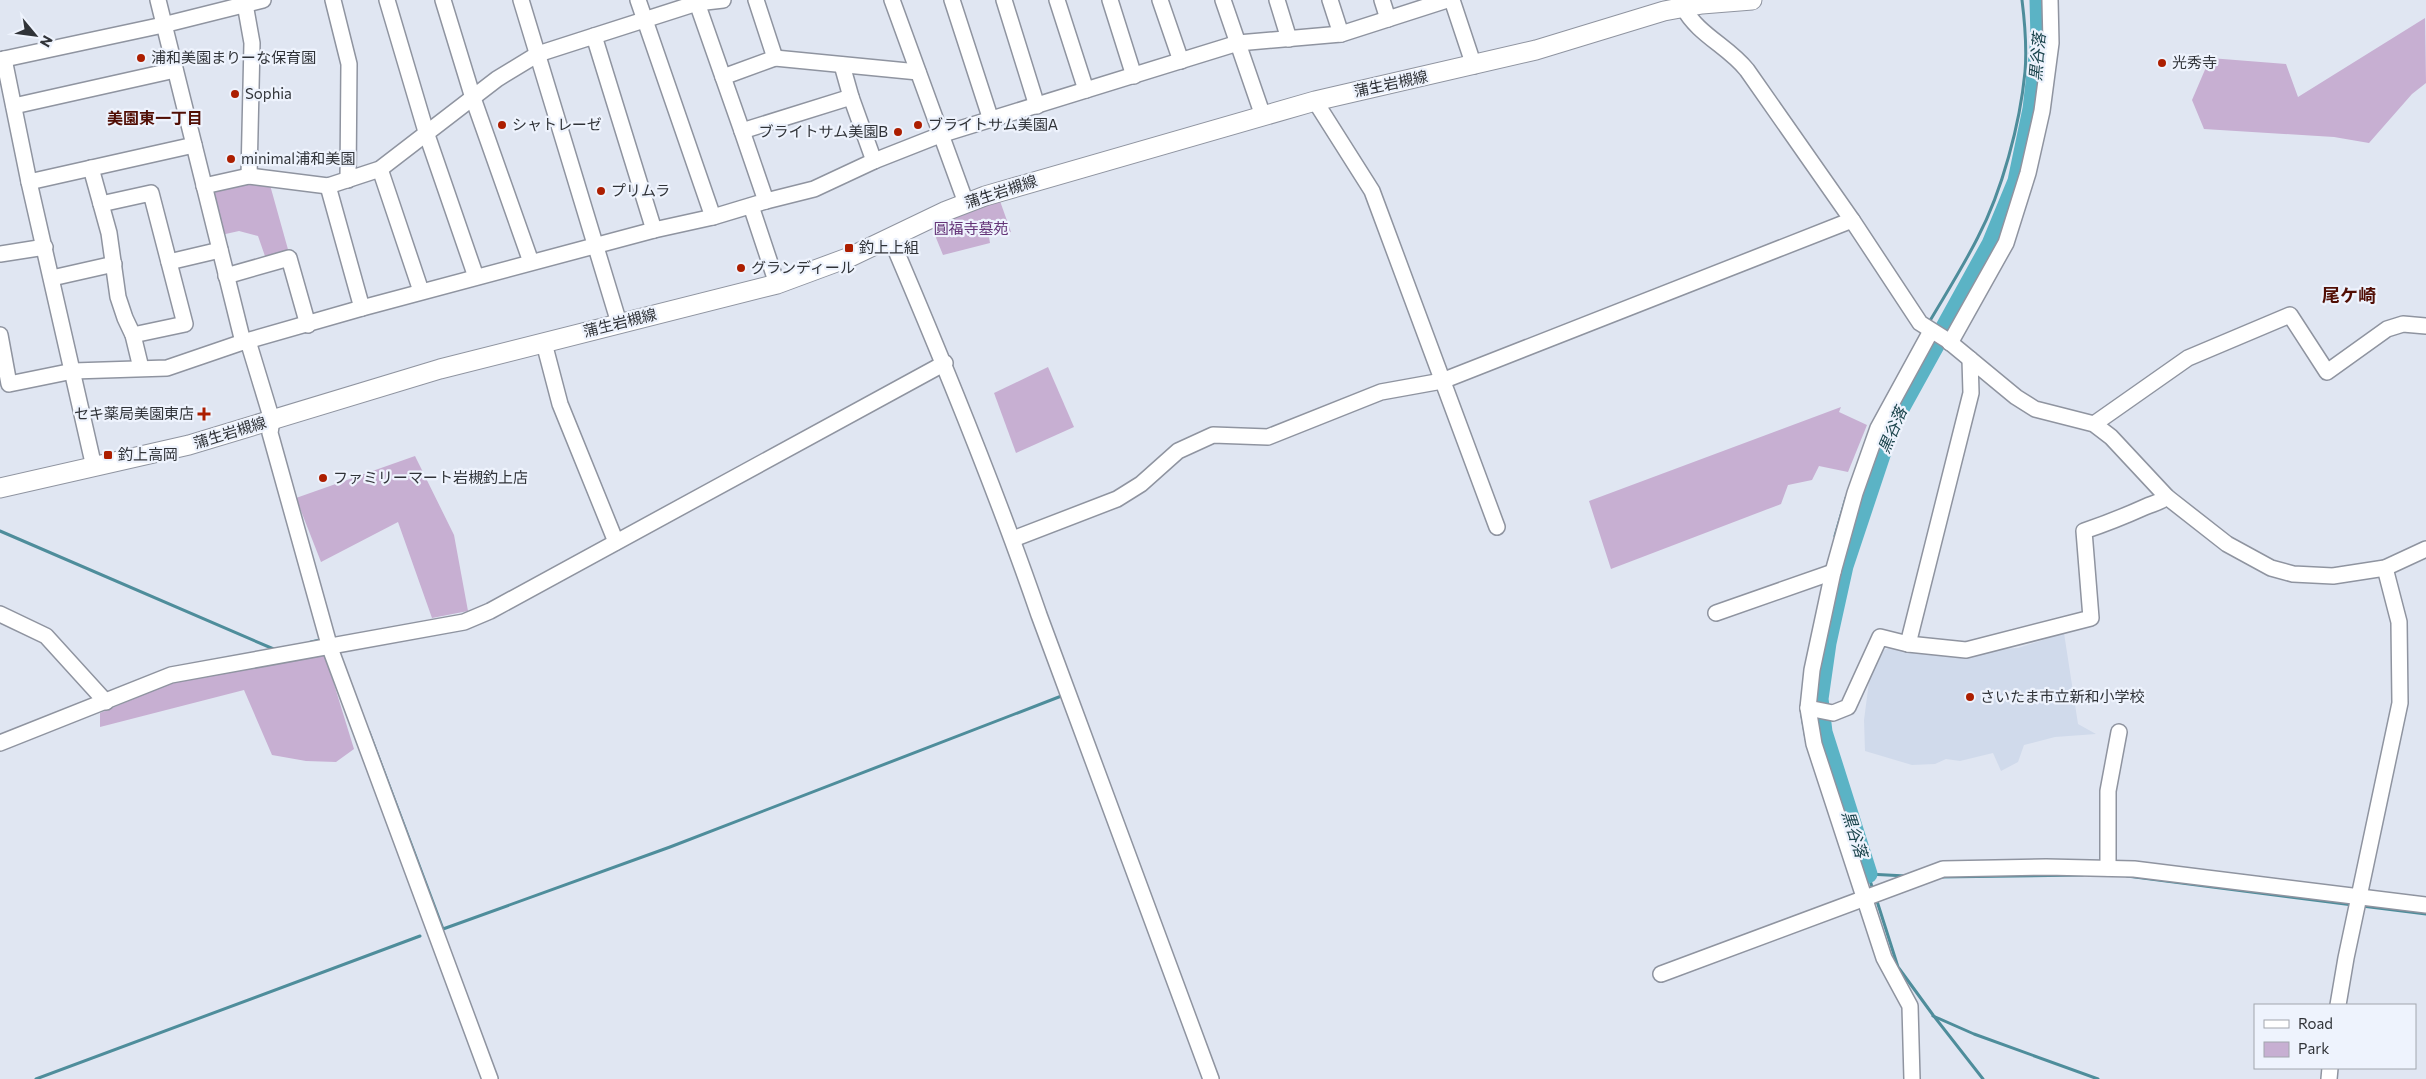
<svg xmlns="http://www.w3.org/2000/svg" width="2426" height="1079" font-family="Commissioner,'Noto Sans JP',sans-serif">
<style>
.built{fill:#d0daeb}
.green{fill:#c7afd2}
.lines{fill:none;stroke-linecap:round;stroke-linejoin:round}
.stream{stroke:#4e8d9b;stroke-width:3}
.river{stroke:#5bb3c5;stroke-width:19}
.minor-casing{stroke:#8f94a0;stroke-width:18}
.major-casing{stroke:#8f94a0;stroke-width:21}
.minor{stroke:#fff;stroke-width:15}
.major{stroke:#fff;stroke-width:19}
.poi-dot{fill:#ac1e00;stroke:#eef3fd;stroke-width:2}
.labels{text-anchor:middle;stroke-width:4.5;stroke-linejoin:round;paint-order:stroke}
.poi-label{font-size:15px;fill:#303338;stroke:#eef3fd;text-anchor:start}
.street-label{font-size:15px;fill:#303338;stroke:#eef3fd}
.park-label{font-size:15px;fill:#653578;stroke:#eef3fd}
.water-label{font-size:16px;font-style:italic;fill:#1b444c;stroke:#eef3fd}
.neighbourhood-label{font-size:16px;font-weight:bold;fill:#510e04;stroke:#eef3fd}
.quarter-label{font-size:18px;font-weight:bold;fill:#510e04;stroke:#eef3fd}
</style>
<rect width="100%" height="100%" fill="#e0e6f2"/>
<polygon class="built" points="2064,633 2078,724 2096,734 2055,737 2024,745 2018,762 2001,771 1993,753 1960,761 1946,759 1935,764 1912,765 1865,751 1864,720 1870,674 1884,650 1894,646 1942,651 2018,648"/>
<g class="green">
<polygon points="2425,18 2426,83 2412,94 2369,143 2334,137 2204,129 2192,100 2210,58 2286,64 2298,97"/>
<polygon points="247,182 270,185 289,253 266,259 258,236 239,231 221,235 212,191"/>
<polygon points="1000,201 1011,232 989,237 990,243 943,255 932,228 967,211"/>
<polygon points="1048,367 1074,427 1016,453 994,393"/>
<polygon points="1841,407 1839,412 1867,425 1848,472 1819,466 1812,480 1788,485 1781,504 1611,569 1589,501"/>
<polygon points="415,456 454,535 468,611 432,618 398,522 321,562 296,498"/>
<polygon points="325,655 354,749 336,762 306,761 272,755 244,690 100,727 100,713 174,682"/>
</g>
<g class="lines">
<g class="stream">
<path d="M1928 324C1945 295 1963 267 1978 237 2002 191 2020 124 2025 72 2027 48 2025 24 2022 0"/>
<polyline points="0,531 276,650"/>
<polyline points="1835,536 1846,498"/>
<polyline points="311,642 324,639"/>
<polyline points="1802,716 1806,739"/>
<polyline points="369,732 443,929 670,847 1064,695"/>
<polyline points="2127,876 2353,905"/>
<polyline points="1939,877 2083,875"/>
<polyline points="1873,890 1868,874 1906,876"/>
<polyline points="1876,898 1898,967 1933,1015 1983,1079"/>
<polyline points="2362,906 2426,914"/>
<polyline points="1933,1016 1974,1034 2098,1079"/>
<polyline points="36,1079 420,936"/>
</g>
<polyline class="river" points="1868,874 1823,732 1819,699 1827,643 1844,566 1891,425 1991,244 2017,181 2032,109 2040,39 2039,0"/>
<defs>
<g id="minor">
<polyline points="158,0 243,342"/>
<polyline points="333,0 349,64 348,180"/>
<polyline points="387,0 427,135 476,277"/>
<polyline points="443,0 473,98 531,262"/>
<polyline points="521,0 619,323"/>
<polyline points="638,0 713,217"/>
<polyline points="696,0 723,77"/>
<polyline points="756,0 775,58 723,77 742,131 851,97 842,65"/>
<polyline points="892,0 966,203"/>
<polyline points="952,0 991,120"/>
<polyline points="1004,0 1037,106"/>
<polyline points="1057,0 1086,90"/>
<polyline points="1110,0 1134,76"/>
<polyline points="1160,0 1181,61"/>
<polyline points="1223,0 1263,116"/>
<polyline points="1277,0 1289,39"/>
<polyline points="1330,0 1341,34"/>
<polyline points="1382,0 1388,19"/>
<polyline points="1452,0 1474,66"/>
<polyline points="245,4 252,43 249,176"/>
<path d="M1683 7C1698 35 1728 46 1747 70L1852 220 1920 323 1947 340 2016 397 2035 409 2094 424 2111 437 2167 497 2227 544 2271 568 2293 574 2333 576 2385 568 2426 549"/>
<polyline points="594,36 697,3 723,0"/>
<polyline points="775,58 918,72"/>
<polyline points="4,59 29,182 94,467"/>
<polyline points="0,60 163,25 263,0"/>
<polyline points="851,97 874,161"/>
<polyline points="1315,101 1372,191 1497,527"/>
<polyline points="14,106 175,70"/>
<polyline points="91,168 109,233 118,297 125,318 133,335 141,368"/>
<polyline points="380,169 421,291"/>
<polyline points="29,182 194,145"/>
<polyline points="204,186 249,176 328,186 380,169 497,79 538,54 594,36 654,230 713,217 766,201 742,131"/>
<polyline points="328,186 362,308 654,230"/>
<polyline points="766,201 814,189 874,161 940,135 1238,43 1341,34 1447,0"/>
<polyline points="101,204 151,193 185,324 133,335"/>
<polyline points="751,206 777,284"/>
<path d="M891 239C944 363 995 487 1039 615L1211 1079"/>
<polyline points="0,254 45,247"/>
<polyline points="169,262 220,250"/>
<polyline points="226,276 289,258 308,325"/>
<polyline points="52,278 114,264"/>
<polyline points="0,335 9,384 73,371 167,368 243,342 362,308"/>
<polyline points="248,341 272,420 270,433 330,648 490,1079"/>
<polyline points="544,343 560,404 616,542"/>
<polyline points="1950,343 2006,243 2028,173 2042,111 2051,43 2050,0"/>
<polyline points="2094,424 2188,358 2290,315 2327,372 2387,329 2403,324 2426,326"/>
<polyline points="1013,539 1117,499 1141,484 1178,451 1213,435 1268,437 1381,392 1442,381 1852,220"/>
<polyline points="1716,613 1833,572"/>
<polyline points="0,614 46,636 106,702"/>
<polyline points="1908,644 1971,393 1970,359"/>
<path d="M1808 708 1833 713 1848 707 1880 637 1908 644 1966 650 2091 618 2084 531C2105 524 2125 516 2145 507 2154 503 2159 503 2167 497"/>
<polyline points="0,743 171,675 464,622 490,611 945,363"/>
<polyline points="2108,868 2108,791 2119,732"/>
<polyline points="1661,974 1943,869 2046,867 2134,869 2426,905"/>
<polyline points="2338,1005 2346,958 2400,703 2399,622 2385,568"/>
<polyline points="1912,1079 1910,1006 1884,958 1814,744 1808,708 1812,670 1833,572 1855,493 1878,428 1931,331"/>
<polyline points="2329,1079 2330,1068"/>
</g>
<polyline id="major" points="0,488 189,445 440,369 777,284 850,257 946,211 985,196 1315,101 1536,50 1664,11 1702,4 1752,0"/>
</defs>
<use href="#minor" class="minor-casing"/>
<use href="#major" class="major-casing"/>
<use href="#minor" class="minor"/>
<use href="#major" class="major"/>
</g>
<g class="poi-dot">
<circle cx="141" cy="58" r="5"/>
<circle cx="2162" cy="63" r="5"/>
<circle cx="235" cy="94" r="5"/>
<circle cx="502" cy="125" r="5"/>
<circle cx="918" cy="125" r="5"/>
<circle cx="898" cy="132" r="5"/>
<circle cx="231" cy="159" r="5"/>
<circle cx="601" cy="191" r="5"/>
<rect x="844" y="243" width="10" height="10" rx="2.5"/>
<circle cx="741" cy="268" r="5"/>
<path d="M201.5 406.5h5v5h5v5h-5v5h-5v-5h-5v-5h5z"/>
<rect x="103" y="450" width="10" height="10" rx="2.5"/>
<circle cx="323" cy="478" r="5"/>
<circle cx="1970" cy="697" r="5"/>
</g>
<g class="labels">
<g class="poi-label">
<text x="151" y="63">浦和美園まりーな保育園</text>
<text x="2172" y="68">光秀寺</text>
<text x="245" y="99">Sophia</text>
<text x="512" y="130">シャトレーゼ</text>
<text x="928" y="130">ブライトサム美園A</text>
<text x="888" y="137" text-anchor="end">ブライトサム美園B</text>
<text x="241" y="164">minimal浦和美園</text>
<text x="611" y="196">プリムラ</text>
<text x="859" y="253">釣上上組</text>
<text x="751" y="273">グランディール</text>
<text x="194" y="419" text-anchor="end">セキ薬局美園東店</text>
<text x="118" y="460">釣上高岡</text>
<text x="333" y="483">ファミリーマート岩槻釣上店</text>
<text x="1980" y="702">さいたま市立新和小学校</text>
</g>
<g class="street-label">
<text transform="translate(1391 84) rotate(-12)" y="5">蒲生岩槻線</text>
<text transform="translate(1001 192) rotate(-18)" y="5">蒲生岩槻線</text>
<text transform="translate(620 323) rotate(-14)" y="5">蒲生岩槻線</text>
<text transform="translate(230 433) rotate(-17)" y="5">蒲生岩槻線</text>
</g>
<g class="park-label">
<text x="971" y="234">圓福寺墓苑</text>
</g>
<g class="water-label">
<text transform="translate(2037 57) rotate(-85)" y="6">黒谷落</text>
<text transform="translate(1892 430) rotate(-67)" y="6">黒谷落</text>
<text transform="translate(1855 834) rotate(72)" y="6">黒谷落</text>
</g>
<g class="neighbourhood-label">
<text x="155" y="124">美園東一丁目</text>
</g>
<g class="quarter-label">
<text x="2349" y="302">尾ケ崎</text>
</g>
</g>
<rect x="2254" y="1004" width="162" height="65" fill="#eef3fd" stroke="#a2a6ae"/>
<rect x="2264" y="1020" width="25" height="8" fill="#ffffff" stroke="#a2a6ae"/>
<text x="2298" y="1029" font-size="15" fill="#303338">Road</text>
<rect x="2264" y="1042" width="25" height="15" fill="#c7afd2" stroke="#a2a6ae"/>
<text x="2298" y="1054" font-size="15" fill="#303338">Park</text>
<g transform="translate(35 35) rotate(119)" stroke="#eef3fd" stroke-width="4" paint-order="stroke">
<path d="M0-4L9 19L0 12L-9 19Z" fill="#303338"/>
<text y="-8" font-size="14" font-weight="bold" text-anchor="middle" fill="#303338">N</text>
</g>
</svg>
